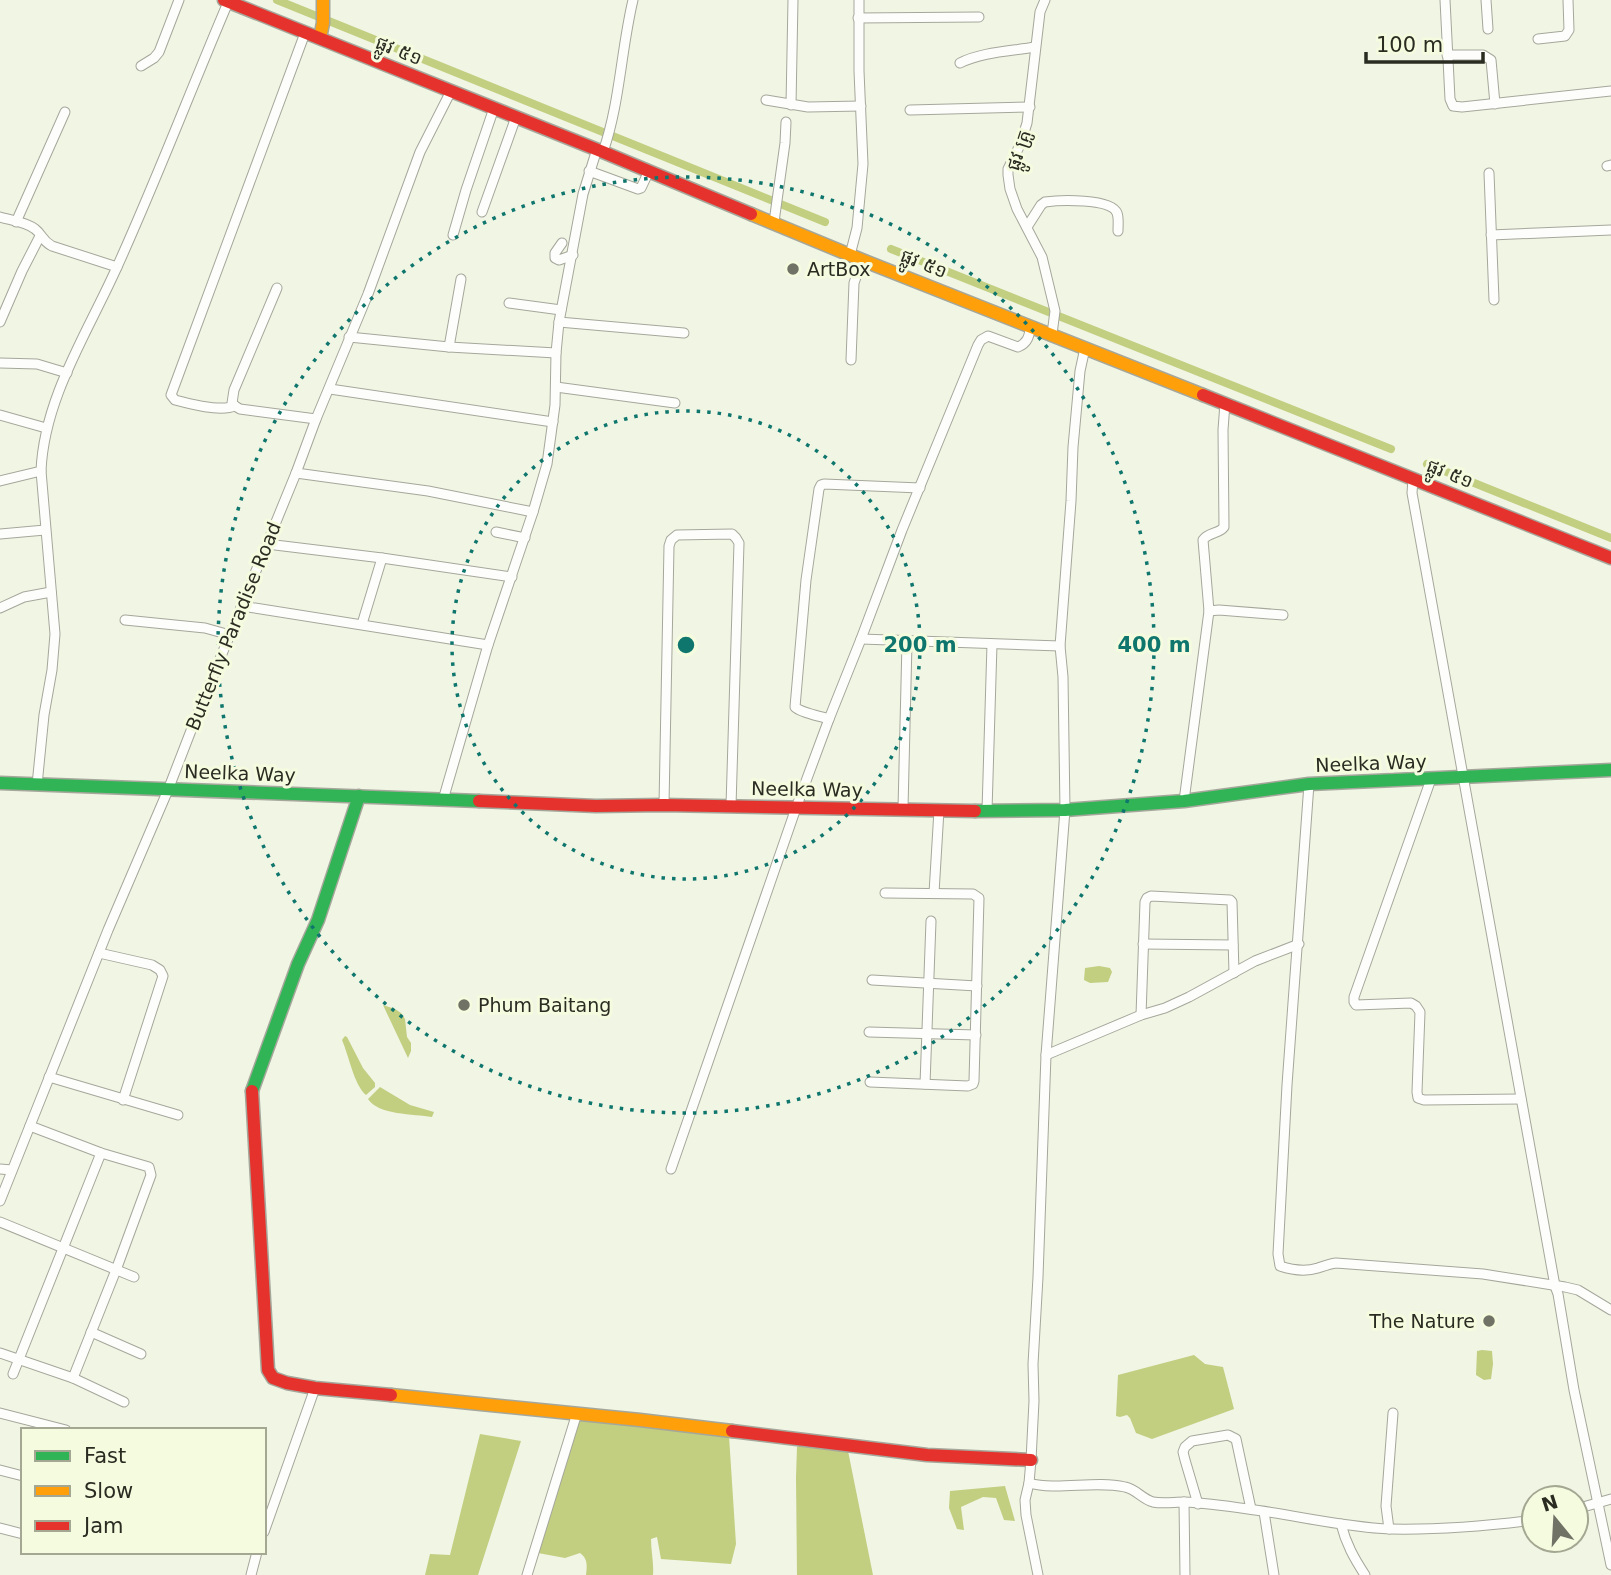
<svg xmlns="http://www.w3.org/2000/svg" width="1611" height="1575" font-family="'DejaVu Sans','Noto Sans Khmer',sans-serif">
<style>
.water{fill:#c2ce80}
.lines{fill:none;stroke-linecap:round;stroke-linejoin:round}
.canal{stroke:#c2ce80;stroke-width:8}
.street-casing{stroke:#a5a79b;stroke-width:11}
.fast-casing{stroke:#a5a79b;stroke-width:15}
.slow-casing{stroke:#a5a79b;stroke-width:15}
.jam-casing{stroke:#a5a79b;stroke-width:15}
.street{stroke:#fdfefb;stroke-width:9}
.fast{stroke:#30b455;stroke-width:12}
.slow{stroke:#ff9f0a;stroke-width:12}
.jam{stroke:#e5322d;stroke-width:12}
.ring{fill:none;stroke:#0f766e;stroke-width:3.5;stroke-dasharray:3.5 7}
.poi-dot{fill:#707266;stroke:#f5fbde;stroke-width:2.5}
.labels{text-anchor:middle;stroke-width:6;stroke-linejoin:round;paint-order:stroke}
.street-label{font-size:19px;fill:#2a2c22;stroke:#f5fbde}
.poi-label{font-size:19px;fill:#2a2c22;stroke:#f5fbde;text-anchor:start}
.centre{fill:#0f766e;stroke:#f5fbde;stroke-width:3.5}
.ring-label{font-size:21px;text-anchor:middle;font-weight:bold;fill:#0f766e;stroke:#f5fbde;stroke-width:6;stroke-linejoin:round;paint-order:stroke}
</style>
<rect width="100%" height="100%" fill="#f1f5e4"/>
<g class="water">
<polygon points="1099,966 1110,968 1112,972 1108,982 1090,983 1084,980 1085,968"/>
<polygon points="383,1005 395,1009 401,1013 405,1019 407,1037 411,1043 411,1051 408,1058"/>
<path d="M345 1036 347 1037 363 1068 375 1083V1087L366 1095C354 1085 349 1056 342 1040Z"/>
<path d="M380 1087 410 1105 434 1112 432 1117C414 1114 378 1115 368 1099Z"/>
<polygon points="1482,1350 1492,1351 1493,1364 1491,1379 1484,1380 1476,1375 1477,1351"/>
<polygon points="1194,1355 1205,1364 1223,1367 1234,1409 1152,1439 1136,1433 1130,1418 1127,1415 1120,1417 1116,1416 1118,1375"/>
<path d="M579 1417 729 1436 736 1544 731 1564 661 1559 657 1537 651 1539C651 1552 654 1563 653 1575H586C587 1565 588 1559 580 1553L565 1558 538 1553Z"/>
<polygon points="480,1434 521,1441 478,1575 425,1575 430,1554 450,1555"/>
<polygon points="803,1443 848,1451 873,1575 797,1575 796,1477 797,1447"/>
<polygon points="1005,1486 1015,1521 1004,1520 996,1498 983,1497 961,1507 964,1530 957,1529 949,1508 950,1491"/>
</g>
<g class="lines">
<g class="canal">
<polyline points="277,0 825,222"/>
<polyline points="891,249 1391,449"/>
<polyline points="1427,464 1611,538"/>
</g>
<defs>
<g id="street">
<polyline points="1045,0 1040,12 1027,123 1020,145 1008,169 1008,175 1010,189 1017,209 1042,257 1055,311 1052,334"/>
<polyline points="1445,0 1450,99 1453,106 1462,107 1611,91"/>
<polyline points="1486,0 1488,29"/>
<polyline points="858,18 979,17"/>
<polyline points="1538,39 1565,36 1569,30 1568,0"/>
<polyline points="1447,55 1483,55 1491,60 1495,104"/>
<path d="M960 63C981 52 1012 51 1035 47"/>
<polyline points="141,66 154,58 159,52 179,0"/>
<polyline points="766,100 808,107 861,106"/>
<polyline points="791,105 793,0"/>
<polyline points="910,110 1030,107"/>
<path d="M603 152C620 103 621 50 633 0"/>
<polyline points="1607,166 1611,165"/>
<polyline points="589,171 638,189 641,188 649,171"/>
<polyline points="1489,173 1494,300"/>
<polyline points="482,212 516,117"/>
<path d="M0 217C10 220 27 222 35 229 43 235 41 240 52 246L117 267"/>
<polyline points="16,222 65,112"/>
<polyline points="774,222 785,143 786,122"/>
<path d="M1027 227 1041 205 1045 202C1059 200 1111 198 1117 213 1119 218 1118 225 1118 231"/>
<polyline points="453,235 466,190 494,108"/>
<polyline points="1491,235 1611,230"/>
<polyline points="562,243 555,253 555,258 559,260 573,255"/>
<polyline points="850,255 857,228 863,164 859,71 859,0"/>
<polyline points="277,288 234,390 232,403 235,406 240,409 316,419"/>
<polyline points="509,303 561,310"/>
<polyline points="0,322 22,271 40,236"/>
<polyline points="559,322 684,333"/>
<polyline points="349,337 449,347 556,353"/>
<polyline points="449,347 461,279"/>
<polyline points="851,360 854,283 862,260"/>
<polyline points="0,363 37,364 67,373"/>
<polyline points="556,387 675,403"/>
<polyline points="330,389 553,422"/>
<path d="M235 406C220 412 190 404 175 400L171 395 305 33"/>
<polyline points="0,415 46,428"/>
<polyline points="296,473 428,491 533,512"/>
<polyline points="1413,479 1412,493 1555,1286 1558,1294 1574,1390 1611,1565"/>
<polyline points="0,481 41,471"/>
<polyline points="496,532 525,538"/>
<polyline points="0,534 45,530"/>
<polyline points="267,544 382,558 512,577"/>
<polyline points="242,606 488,645"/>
<polyline points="0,608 24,597 51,592"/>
<polyline points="1209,611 1219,610 1283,615"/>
<polyline points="125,620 205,628 230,635"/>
<polyline points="362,624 382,558"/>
<polyline points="861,639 1060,646"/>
<path d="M829 719C820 716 801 713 795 707L806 580 819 489 821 485 824 484 920 488"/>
<polyline points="1431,779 1354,997 1354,1002 1356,1005 1411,1003 1416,1006 1420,1012 1417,1092 1418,1098 1424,1100 1521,1099"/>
<path d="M1309 784 1287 1085 1278 1254 1280 1266C1292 1270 1305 1272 1318 1268 1324 1266 1329 1264 1336 1263L1483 1274 1565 1287 1578 1290 1611 1310"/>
<path d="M37 785 44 715 52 670 55 634 41 471C44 398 88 332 117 267 157 179 191 89 229 0"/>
<polyline points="443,800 488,645 533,512 547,464 555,405 556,353 559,322 583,194 597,149"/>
<path d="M1184 801 1209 611 1203 540C1208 532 1219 534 1224 527L1223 430 1225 403"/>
<polyline points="664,805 669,546 671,540 677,535 732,534 736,538 739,543 731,806"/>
<polyline points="903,809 907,642"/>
<polyline points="987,811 992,644"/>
<polyline points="934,893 939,810"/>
<polyline points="1143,944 1233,945"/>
<polyline points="99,953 152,965 160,970 163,976 123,1100"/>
<polyline points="872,980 977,986"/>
<polyline points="1141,1015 1145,902 1147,898 1151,896 1230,900 1232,902 1234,973"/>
<polyline points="869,1032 976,1035"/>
<polyline points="1046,1055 1141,1015 1165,1008 1189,997 1255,961 1299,944"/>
<polyline points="49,1077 178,1115"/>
<polyline points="870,1082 968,1086 973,1084 974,1081 979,898 973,894 885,893"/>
<polyline points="925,1084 931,921"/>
<polyline points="30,1126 101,1153 149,1167 151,1175 116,1270 73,1378"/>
<polyline points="0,1169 12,1170"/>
<path d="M671 1169 796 808 829 719 861 639 902 530 978 345 981 340 988 336 1018 347C1028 343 1029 336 1031 326"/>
<polyline points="0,1201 108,930 168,790 197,715 296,473 316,419 368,294 420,152 451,91"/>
<polyline points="0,1222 134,1277"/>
<polyline points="91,1332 141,1354"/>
<polyline points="0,1353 73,1378 124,1402"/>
<polyline points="13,1374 101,1153"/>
<polyline points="0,1413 66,1430"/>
<polyline points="0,1470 23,1476"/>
<path d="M1029 1483C1058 1491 1094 1480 1125 1487 1136 1489 1142 1499 1153 1502 1163 1504 1174 1502 1184 1502 1205 1503 1227 1506 1248 1509 1295 1515 1342 1527 1390 1529 1438 1530 1487 1526 1534 1520"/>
<polyline points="1184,1502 1185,1575"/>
<polyline points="1198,1504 1185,1460 1183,1452 1185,1447 1192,1441 1228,1435 1236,1439 1251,1509"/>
<polyline points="1576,1509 1611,1499"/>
<polyline points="1264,1512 1274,1575"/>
<path d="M1341 1524C1346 1544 1354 1558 1365 1575"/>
<polyline points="0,1528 23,1534"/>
<polyline points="1389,1529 1386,1506 1393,1413"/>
<polyline points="264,1532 315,1388"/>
<polyline points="251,1575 257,1552"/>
<polyline points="527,1575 577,1413"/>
<polyline points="1038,1575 1026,1515 1025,1500 1029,1483 1031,1460 1034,1401 1033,1364 1038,1277 1046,1055 1065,810 1063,677 1060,646 1071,501 1073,447 1080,371 1085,348"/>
</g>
<g id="fast">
<polyline points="0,783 479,801"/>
<polyline points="975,811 1065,810 1184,801 1309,784 1611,770"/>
<polyline points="252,1091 298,964 318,920 359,796"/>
</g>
<g id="slow">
<polyline points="320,38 323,23 323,0"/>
<polyline points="751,214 862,260 1203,395"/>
<polyline points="391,1395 640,1420 732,1431"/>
</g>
<g id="jam">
<polyline points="224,0 603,152 751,214"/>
<polyline points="1203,395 1611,558"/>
<polyline points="479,801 596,806 664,805 975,811"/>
<polyline points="252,1091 268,1370 273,1378 287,1383 315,1388 391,1395"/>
<polyline points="732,1431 927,1455 1031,1460"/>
</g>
</defs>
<use href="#street" class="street-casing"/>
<use href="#fast" class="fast-casing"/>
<use href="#slow" class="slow-casing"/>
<use href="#jam" class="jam-casing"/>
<use href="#street" class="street"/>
<use href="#fast" class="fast"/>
<use href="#slow" class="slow"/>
<use href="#jam" class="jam"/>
</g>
<g class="ring">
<circle cx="686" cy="645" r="234"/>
<circle cx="686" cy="645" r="468"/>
</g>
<g class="poi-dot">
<circle cx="793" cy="269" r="7"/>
<circle cx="464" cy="1005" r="7"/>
<circle cx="1489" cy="1321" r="7"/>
</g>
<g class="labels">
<g class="street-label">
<text transform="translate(399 50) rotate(22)" y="7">ផ្លូវ ៥១</text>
<text transform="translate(1018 150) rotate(-72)" y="7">ផ្លូវ គ្រូ</text>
<text transform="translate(924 263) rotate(22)" y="7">ផ្លូវ ៥១</text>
<text transform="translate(1450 473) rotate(22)" y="7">ផ្លូវ ៥១</text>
<text transform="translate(233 626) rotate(-68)" y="7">Butterfly Paradise Road</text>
<text transform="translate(1371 763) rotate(-2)" y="7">Neelka Way</text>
<text transform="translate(240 773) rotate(2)" y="7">Neelka Way</text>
<text transform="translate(807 789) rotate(1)" y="7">Neelka Way</text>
</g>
<g class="poi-label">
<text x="807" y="276">ArtBox</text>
<text x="478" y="1012">Phum Baitang</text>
<text x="1475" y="1328" text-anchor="end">The Nature</text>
</g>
</g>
<circle cx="686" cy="645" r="10" class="centre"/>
<g class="ring-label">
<text x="920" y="652">200 m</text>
<text x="1154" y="652">400 m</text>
</g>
<rect x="21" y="1428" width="245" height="126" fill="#f5fbde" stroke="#a4a893" stroke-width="2"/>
<rect x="35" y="1451" width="35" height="10" fill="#30b455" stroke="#a4a893" stroke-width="2"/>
<text x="84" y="1463" font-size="21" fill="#2a2c22">Fast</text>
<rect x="35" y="1486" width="35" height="10" fill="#ff9f0a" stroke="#a4a893" stroke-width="2"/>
<text x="84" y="1498" font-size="21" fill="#2a2c22">Slow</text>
<rect x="35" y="1521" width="35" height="10" fill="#e5322d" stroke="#a4a893" stroke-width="2"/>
<text x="84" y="1533" font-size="21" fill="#2a2c22">Jam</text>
<g transform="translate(1555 1519) rotate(342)"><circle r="33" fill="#f5fbde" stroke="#a4a893" stroke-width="2"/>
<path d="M0-5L12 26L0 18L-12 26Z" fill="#707266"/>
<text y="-10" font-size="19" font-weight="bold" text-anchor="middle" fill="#2a2c22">N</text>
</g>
<path d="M1366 52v10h117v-10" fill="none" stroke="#2a2c22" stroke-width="3.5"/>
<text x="1376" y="52" font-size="21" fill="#2a2c22" stroke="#f5fbde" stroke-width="5" paint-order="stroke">100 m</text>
</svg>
